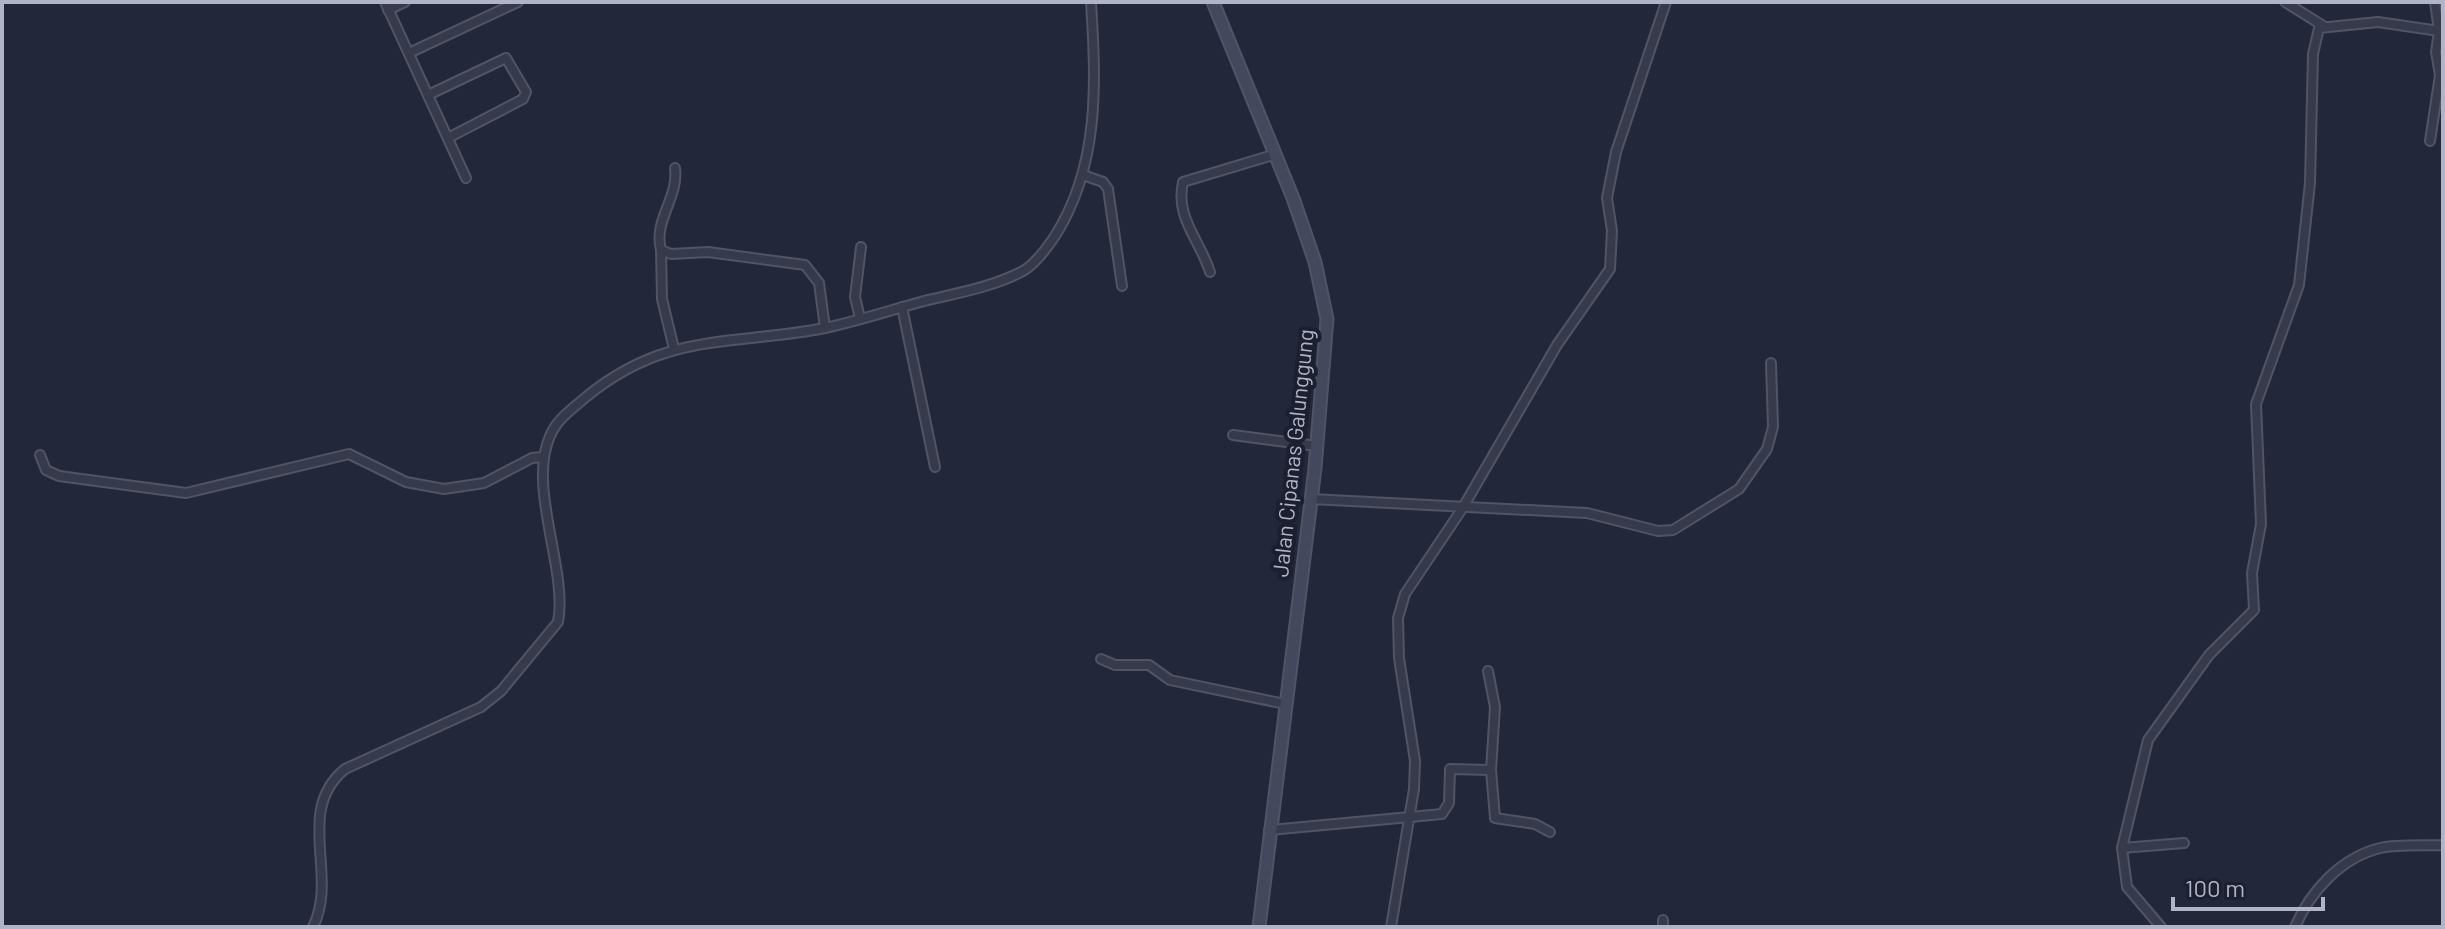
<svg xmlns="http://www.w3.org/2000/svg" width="2445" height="929" font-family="Barlow,sans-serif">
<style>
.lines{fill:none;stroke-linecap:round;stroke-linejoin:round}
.street-casing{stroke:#515465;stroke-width:12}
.secondary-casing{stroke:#515465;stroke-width:15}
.street{stroke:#363a4a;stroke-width:8}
.secondary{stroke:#44485d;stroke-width:11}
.labels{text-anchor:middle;stroke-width:8;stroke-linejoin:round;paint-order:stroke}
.street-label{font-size:22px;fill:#b1b4c6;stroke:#1b1f2f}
</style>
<rect width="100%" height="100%" fill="#22273a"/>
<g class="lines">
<defs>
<g id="street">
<polyline points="385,2 466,178"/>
<polyline points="2285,2 2325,27"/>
<polyline points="388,10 405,2"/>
<polyline points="409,53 518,2"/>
<polyline points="428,95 506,58 526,92 523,99 448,138"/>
<polyline points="2430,141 2440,75 2436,52 2439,31"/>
<path d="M675 168C679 198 653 220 661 250L671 254 708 252 805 265 819 283 825 328"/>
<polyline points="1083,175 1103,182 1108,189 1122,286"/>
<polyline points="661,250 662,299 674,349"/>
<path d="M1210 272C1199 238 1175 218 1183 182L1276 154"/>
<polyline points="902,307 935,467"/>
<polyline points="860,318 855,297 861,247"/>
<polyline points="1233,435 1317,446"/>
<polyline points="40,455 46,470 59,476 186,493 349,454 406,482 444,489 484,483 532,458 543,457"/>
<polyline points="1311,499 1587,513 1658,531 1673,530 1739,489 1767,449 1773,427 1771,363"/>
<polyline points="1101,659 1115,665 1149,665 1170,680 1285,704"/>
<polyline points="1491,770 1495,818 1535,824 1550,832"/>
<polyline points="1269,830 1442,814 1449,803 1450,769 1491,770 1495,707 1488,671"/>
<polyline points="2122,848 2148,740 2209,655 2254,610 2252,573 2261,524 2256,404 2299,285 2310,183 2313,54 2319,28 2378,22 2439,31 2435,2"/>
<polyline points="1663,920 1663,927"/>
<path d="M313 927C339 875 294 811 345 769L481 707 501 691 558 622C568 570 527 487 550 436 557 419 572 409 586 397 666 331 732 346 825 328 858 321 891 310 924 301 957 293 993 287 1023 271 1035 264 1047 248 1055 236 1100 165 1096 83 1091 2"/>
<polyline points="1391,927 1414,789 1415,761 1399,658 1398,618 1405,594 1462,509 1557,345 1610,269 1612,231 1607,198 1616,152 1666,2"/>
<polyline points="2161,927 2127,887 2122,848 2184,843"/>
<path d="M2295 927C2310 892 2340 858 2380 848 2399 844 2423 846 2443 845"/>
</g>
<polyline id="secondary" points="1213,2 1293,198 1315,262 1327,319 1315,468 1259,927"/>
</defs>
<use href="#street" class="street-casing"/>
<use href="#secondary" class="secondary-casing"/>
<use href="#street" class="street"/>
<use href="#secondary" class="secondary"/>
</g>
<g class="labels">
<g class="street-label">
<text transform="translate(1293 453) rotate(-84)" y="8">Jalan Cipanas Galunggung</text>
</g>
</g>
<rect width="2445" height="929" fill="none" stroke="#b1b4c6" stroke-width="8"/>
<path d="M2173 897v12h150v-12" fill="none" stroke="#b1b4c6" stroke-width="4"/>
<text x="2185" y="897" font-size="24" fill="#b1b4c6" stroke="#1b1f2f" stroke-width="6" paint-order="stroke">100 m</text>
</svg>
